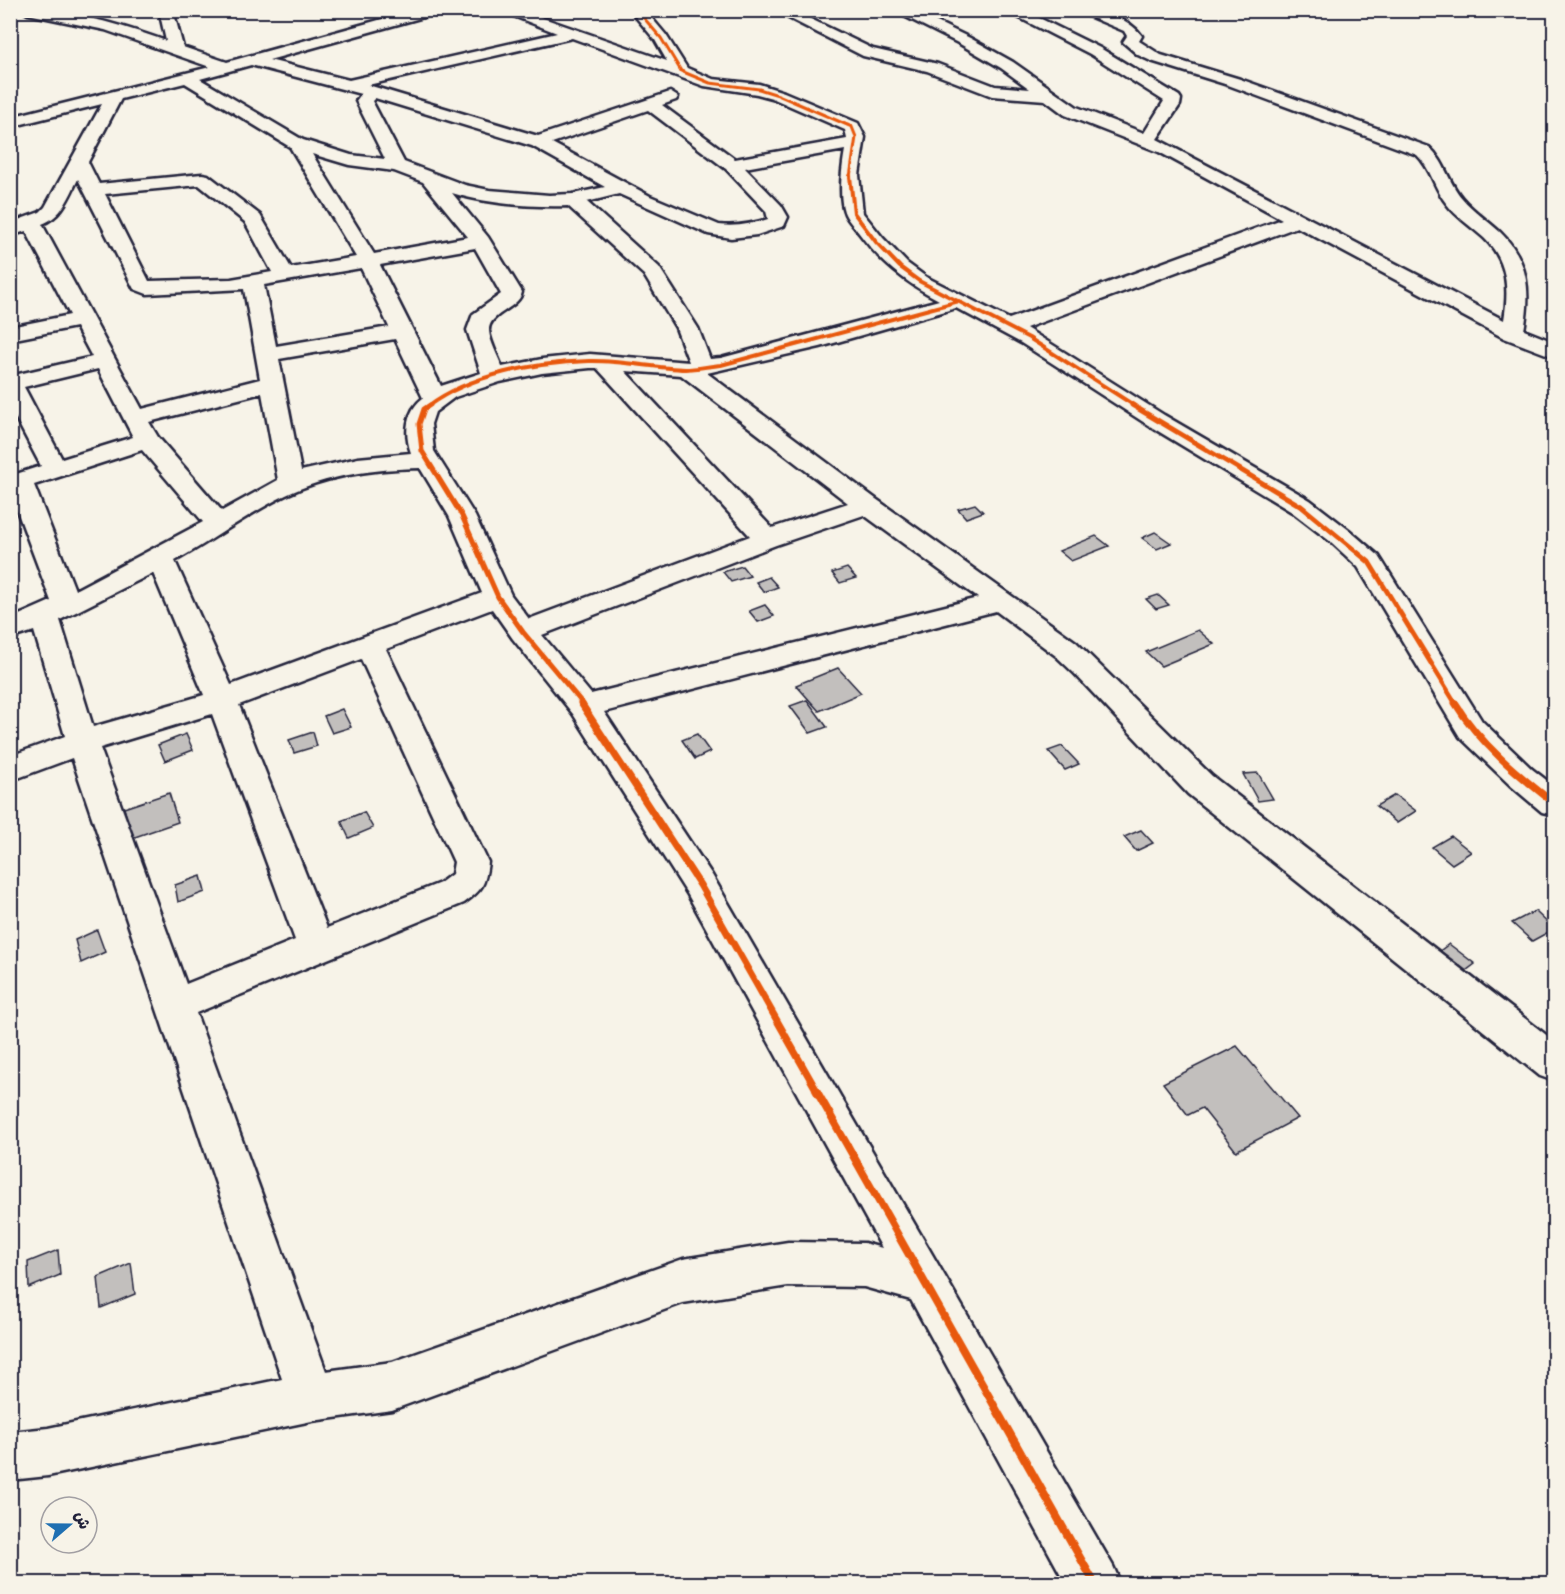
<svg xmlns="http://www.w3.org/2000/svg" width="1565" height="1594" font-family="'Architects Daughter','Playpen Sans Arabic',sans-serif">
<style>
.building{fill:#c2bfbd;stroke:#22223b;stroke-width:1.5}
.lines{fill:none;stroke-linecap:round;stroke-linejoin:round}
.minor-casing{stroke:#22223b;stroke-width:5}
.minor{fill:#f7f3e8;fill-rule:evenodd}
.cycleway-far4-casing{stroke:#f7f3e8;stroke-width:4.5}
.cycleway-far3-casing{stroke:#f7f3e8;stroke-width:6}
.cycleway-far2-casing{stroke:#f7f3e8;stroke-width:8}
.cycleway-far1-casing{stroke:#f7f3e8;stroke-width:10}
.cycleway-casing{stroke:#f7f3e8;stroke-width:12}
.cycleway-far4{stroke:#e8590c;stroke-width:3}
.cycleway-far3{stroke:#e8590c;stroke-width:4}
.cycleway-far2{stroke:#e8590c;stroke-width:5}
.cycleway-far1{stroke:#e8590c;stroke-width:7}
.cycleway{stroke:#e8590c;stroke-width:8}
</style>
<rect width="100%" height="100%" fill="#f7f3e8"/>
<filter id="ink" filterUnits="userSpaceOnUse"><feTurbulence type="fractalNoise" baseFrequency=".0167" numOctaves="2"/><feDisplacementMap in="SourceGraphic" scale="12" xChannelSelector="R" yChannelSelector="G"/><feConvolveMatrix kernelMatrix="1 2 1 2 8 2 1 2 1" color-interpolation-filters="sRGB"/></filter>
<g filter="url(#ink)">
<g class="building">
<polygon points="975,504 983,512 966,518 958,509"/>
<polygon points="1155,532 1171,543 1157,549 1142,538"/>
<polygon points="1096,536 1109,546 1071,561 1059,551"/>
<polygon points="742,566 750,576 731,582 723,572"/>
<polygon points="847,568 856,578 840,583 832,573"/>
<polygon points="769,577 778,587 764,592 756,582"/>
<polygon points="1158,595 1169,605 1156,609 1146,599"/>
<polygon points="765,605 774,616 758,622 749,611"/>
<polygon points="1198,630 1214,644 1161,666 1146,652"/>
<polygon points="838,668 861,693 819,711 796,685"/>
<polygon points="807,700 827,727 810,733 790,706"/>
<polygon points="342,709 351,727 332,733 324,716"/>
<polygon points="313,732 317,746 294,753 289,740"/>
<polygon points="186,734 193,750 165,761 158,745"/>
<polygon points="697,734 710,752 695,759 682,740"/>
<polygon points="1062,746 1079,764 1065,770 1048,751"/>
<polygon points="1258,773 1273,799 1258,801 1243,774"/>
<polygon points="169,793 178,822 132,838 124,808"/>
<polygon points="1395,795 1416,811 1397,823 1376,806"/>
<polygon points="364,812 373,828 349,838 341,821"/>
<polygon points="1141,830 1153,843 1136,851 1124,837"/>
<polygon points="1451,836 1471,852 1452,864 1432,847"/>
<polygon points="201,876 205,892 178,902 175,885"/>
<polygon points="1535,911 1554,929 1532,941 1512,923"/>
<polygon points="97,930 105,952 81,963 75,940"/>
<polygon points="1449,944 1475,964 1463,973 1437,953"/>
<polygon points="1237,1046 1298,1118 1236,1151 1202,1108 1188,1115 1163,1083"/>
<polygon points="58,1250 60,1275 29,1288 28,1262"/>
<polygon points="131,1263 135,1294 101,1308 98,1277"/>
</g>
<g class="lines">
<defs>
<path id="minor" d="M21 10C72 10 118 24 166 41L159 10H173L183 47 227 62 415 10H440L438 13 269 60 349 80 557 33 498 10H520L667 61 655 40 630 10H645L666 35 687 68 713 79 759 84 784 92 858 123 865 137 859 175 863 213 883 238 907 263 926 277 1009 319 1282 219 1159 152 1065 115 1045 100 992 96 927 71 863 56 773 10H792L873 49 938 64 995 86 1030 89 1001 68 960 44 892 10H912L970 38 1013 62 1077 107 1144 133 1164 101 1090 54 1004 10H1023L1100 48 1179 96 1181 99 1180 105 1157 139 1504 320C1509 289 1508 261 1484 238 1471 226 1456 217 1446 203 1434 188 1431 168 1417 155L1228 85 1151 61 1138 55 1123 42 1127 36 1124 31 1074 10C1098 10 1128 16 1142 36L1139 41 1161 55 1240 79 1429 147C1445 161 1448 182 1462 198 1473 211 1487 220 1500 232 1529 260 1531 292 1524 330L1554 342V357L1504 338 1297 227 1026 328 1164 415 1310 500 1349 530 1379 556 1482 721 1532 769 1554 786V815L1542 812 1510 785 1460 737 1358 567 1331 542 1292 512 1148 425 1021 343 956 308 820 347 707 373 876 499 1076 642 1212 776 1554 1041V1081L1540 1076 1188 794 1075 674 1056 656 996 611 604 712 712 875 1113 1566 1121 1584H1066L911 1300 864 1287 788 1286 683 1303 392 1410 312 1421 48 1476 10 1480V1432L48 1428 282 1379 72 758 10 781V756L65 736 34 631 10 639V619L51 601 10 492V476L41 466 10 407V376L92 357 76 327 10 340V327L70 315 26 231 10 236V223L40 212 45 207 102 104 10 127V117L210 67 105 30 28 14ZM572 38 704 86 757 94 772 98 845 130 847 139 735 159 662 105 676 100 678 97 670 92 538 136 368 85ZM251 65 361 94 356 101 385 159 351 155 303 140 200 79ZM185 83 290 147 356 257 291 268 260 215 208 175 202 174 99 184 88 162 121 99ZM375 98 532 146 605 187 573 194 549 195 489 190 465 185 404 162 372 101ZM648 110 726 169 766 211 768 219C752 224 736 227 719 225L650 196 552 143ZM845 150C842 167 838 198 845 214 848 221 855 227 859 233 881 263 906 283 939 300L721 358 710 359 698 328 659 267 587 202 619 194 708 234 731 238 757 235 784 226 788 217 781 205 745 168ZM312 154 349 165 394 171 423 182 468 237 374 254ZM78 179 134 289 147 294 244 289 260 379 142 409 42 224C62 217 69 197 78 179ZM199 185 245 222 272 272 231 279 149 281 105 194ZM452 193C488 204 530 207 568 206L644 275 676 328 689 362 590 354 542 359 502 367C498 356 490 342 489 331 488 313 519 309 522 292L488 237ZM475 248 501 294 473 314 467 330 481 373 441 386 380 265ZM361 268 389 327 276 346 264 285ZM395 339 423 398C406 411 404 433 411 453L358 458 301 471 279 359ZM590 368H597L750 536 529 619 511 595 475 516 434 451 431 424 435 412 455 397 500 382 542 373ZM98 369 133 437 62 459 24 387ZM625 371 681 375 848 503 772 528ZM262 393 278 480 222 511 158 437 149 422ZM142 450 203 522 75 590 34 485ZM420 468 449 516 482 593 231 685 175 561C213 540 247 514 286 495 327 475 374 469 420 468ZM864 515 978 598 591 694 542 635 776 545ZM153 573 204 695 93 727 60 620ZM492 609 513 639 573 714 688 895 882 1248 864 1243 788 1242 683 1259 392 1362 326 1371 196 1013 464 903C483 889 485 885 488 862L386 649ZM361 659 454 862 452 874 440 883 327 928 239 705ZM212 714 295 940 186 984 100 748Z"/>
</defs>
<use href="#minor" class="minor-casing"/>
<use href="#minor" class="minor"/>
<defs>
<polyline id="cycleway-far4" points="637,10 661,38 681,71 710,83 759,89 778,95 852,127 856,137 850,177"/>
<g id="cycleway-far3">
<polyline points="850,176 854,213 876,242 900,267 919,281 1029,338 1135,406"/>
<path d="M428 406C471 374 535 363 589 361 620 360 653 368 685 369 696 369 709 366 721 365L959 301"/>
</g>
<g id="cycleway-far2">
<polyline points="430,405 424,409 419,424 422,451 462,516 498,597 523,632 583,704"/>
<polyline points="1132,405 1301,506 1369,562 1456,704"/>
</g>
<g id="cycleway-far1">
<polyline points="581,703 700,885 817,1091"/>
<path d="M1455 703C1480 744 1517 774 1554 803"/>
</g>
<polyline id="cycleway" points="816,1090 1095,1584"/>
</defs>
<use href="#cycleway-far4" class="cycleway-far4-casing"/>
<use href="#cycleway-far3" class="cycleway-far3-casing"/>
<use href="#cycleway-far2" class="cycleway-far2-casing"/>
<use href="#cycleway-far1" class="cycleway-far1-casing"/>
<use href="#cycleway" class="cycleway-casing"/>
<use href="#cycleway-far4" class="cycleway-far4"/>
<use href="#cycleway-far3" class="cycleway-far3"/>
<use href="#cycleway-far2" class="cycleway-far2"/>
<use href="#cycleway-far1" class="cycleway-far1"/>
<use href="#cycleway" class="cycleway"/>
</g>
</g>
<rect width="1565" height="1594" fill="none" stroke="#f7f3e8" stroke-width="36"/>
<rect x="18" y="18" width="1529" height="1558" fill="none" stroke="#22223b" stroke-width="2" filter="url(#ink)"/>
<g transform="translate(69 1525) rotate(70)"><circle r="28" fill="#f7f3e8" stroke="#a29fa3" stroke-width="1.5"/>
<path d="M0-4.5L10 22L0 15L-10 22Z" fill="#1f6fb2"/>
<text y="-9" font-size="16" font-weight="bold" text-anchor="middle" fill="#22223b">ش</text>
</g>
</svg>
